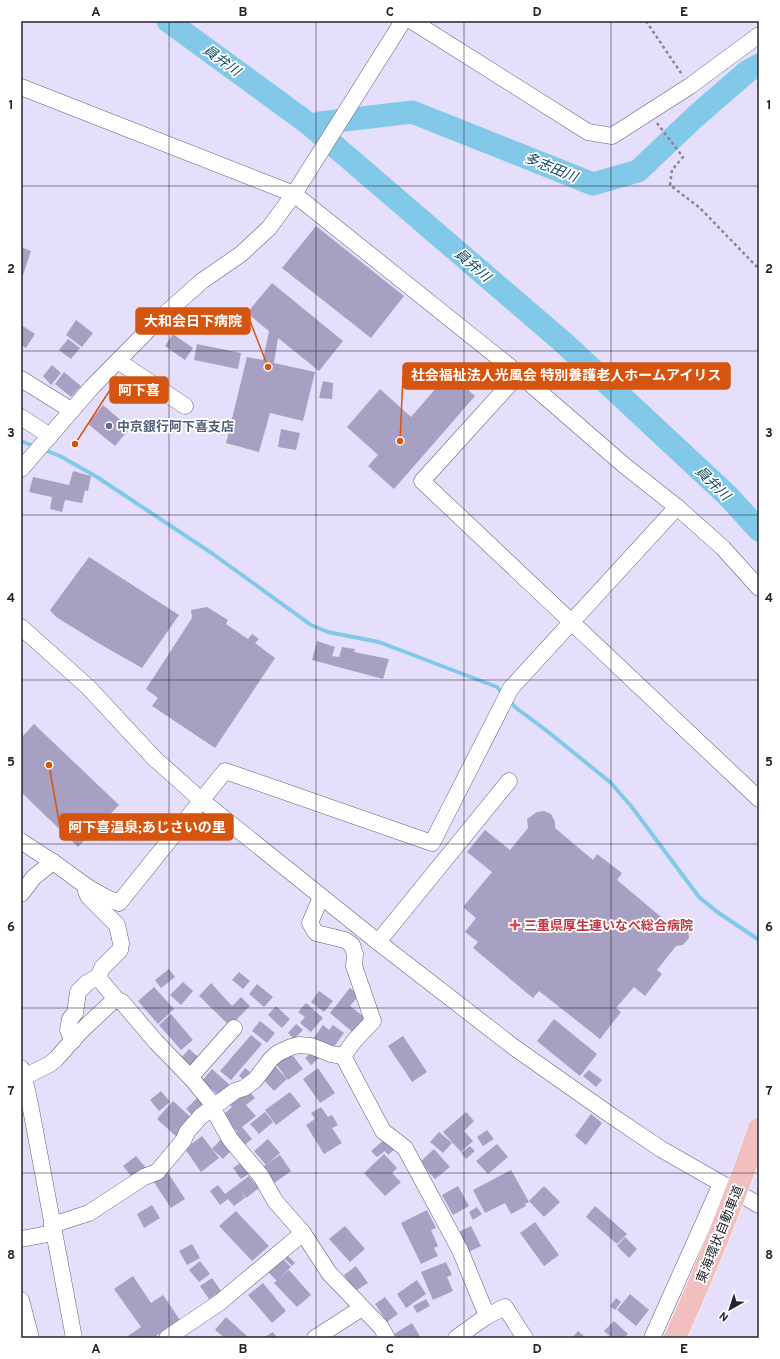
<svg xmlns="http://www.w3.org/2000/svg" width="780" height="1359" font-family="Overpass,'Noto Sans JP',sans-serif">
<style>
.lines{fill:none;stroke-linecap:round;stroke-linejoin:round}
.stream{stroke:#82c9e9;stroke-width:4}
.river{stroke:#82c9e9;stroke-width:23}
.building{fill:#a8a0c2}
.minor-casing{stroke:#645c7b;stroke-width:17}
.path{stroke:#888398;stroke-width:2.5;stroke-dasharray:3 3;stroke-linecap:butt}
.minor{stroke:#fff;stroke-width:16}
.highway-bridge-casing{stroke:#fff;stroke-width:23;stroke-linecap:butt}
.highway-bridge{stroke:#f1bfbe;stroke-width:22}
.grid{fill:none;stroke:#25222f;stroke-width:1;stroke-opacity:0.55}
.service-dot{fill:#5c6f8a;stroke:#fff;stroke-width:1.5}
.health-dot{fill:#e0444e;stroke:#fff;stroke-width:1.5}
.labels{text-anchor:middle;stroke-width:3.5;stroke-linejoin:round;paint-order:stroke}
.service-label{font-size:13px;font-weight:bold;fill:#4e5e75;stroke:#fff;text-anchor:start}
.health-label{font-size:13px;font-weight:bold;fill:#be3a42;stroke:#fff;text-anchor:start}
.street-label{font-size:13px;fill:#25222f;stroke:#fff}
.water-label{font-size:14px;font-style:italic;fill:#0b495e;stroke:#fff}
.leader{fill:none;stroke:#d45410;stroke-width:1.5}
.callout-dot{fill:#d45410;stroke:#fff;stroke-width:1.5}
.callout{fill:#d45410;stroke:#d45410;stroke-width:1.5}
.callout-label{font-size:14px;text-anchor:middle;font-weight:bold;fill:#fff}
.neatline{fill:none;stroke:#25222f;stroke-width:1.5}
.grid-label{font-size:13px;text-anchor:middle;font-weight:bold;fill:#25222f}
</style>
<rect width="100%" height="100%" fill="#e6dffb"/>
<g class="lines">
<g class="stream">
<polyline points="21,441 36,447"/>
<polyline points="42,449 60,456 97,477 213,554 311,625 328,632 379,642 497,687 503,694"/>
<polyline points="509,700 515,707 547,731 610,782 631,806 699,897 716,911 759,940"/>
</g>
<g class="river">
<polyline points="168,21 309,124 564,343 728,496 759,530"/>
<polyline points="320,123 412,112 593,184 638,171 696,116 748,71 759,65"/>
</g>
</g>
<g class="building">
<polygon points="316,226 404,296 371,338 282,268"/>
<polygon points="21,247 31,251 21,281"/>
<polygon points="272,283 343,341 319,371 278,338 274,363 315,372 303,421 270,413 259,452 226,443 247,357 263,360 269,331 247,313"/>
<polygon points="76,320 93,333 82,347 66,335"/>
<polygon points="21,325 35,334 26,348 21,345"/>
<polygon points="173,334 193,348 185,360 165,346"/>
<polygon points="68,339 80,348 71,359 59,350"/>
<polygon points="197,344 241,353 238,369 194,360"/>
<polygon points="52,365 61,373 51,385 43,376"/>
<polygon points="64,372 81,386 71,397 55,384"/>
<polygon points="449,373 475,396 394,489 368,466 378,455 347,427 380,389 411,417"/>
<polygon points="323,381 333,383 332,399 319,398"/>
<polygon points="103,405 130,428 115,446 88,424"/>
<polygon points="281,429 300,433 296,450 278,447"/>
<polygon points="73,471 91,476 88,491 85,490 82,503 65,500 62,512 50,509 52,497 29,492 33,477 69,485"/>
<polygon points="89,557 179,615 142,668 98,643 56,617 50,610"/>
<polygon points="207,607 228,620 226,624 248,639 252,634 259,639 255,643 275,658 215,748 152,706 158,698 146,689 192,618 191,610"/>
<polygon points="317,641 335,647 332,656 339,657 342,647 355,649 354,652 389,659 383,679 312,660"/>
<polygon points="34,724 119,805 78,847 21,792 21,738"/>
<polygon points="544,811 551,814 555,822 555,828 593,860 597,854 622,873 617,880 666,921 674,918 679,919 685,925 688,931 689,938 683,945 676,946 657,970 662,974 645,996 634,987 616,1008 621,1012 600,1039 539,991 533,998 473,948 478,942 465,932 476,918 463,907 492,872 467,852 485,830 510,850 528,828 527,819 537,812"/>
<polygon points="169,969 175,977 161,988 155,980"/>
<polygon points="239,972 250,981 243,989 232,980"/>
<polygon points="183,982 193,991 181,1005 170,995"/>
<polygon points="211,983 232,1006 241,997 250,1006 230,1026 199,996"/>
<polygon points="257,984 273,997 264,1007 249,994"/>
<polygon points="154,987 174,1009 158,1024 138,1001"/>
<polygon points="350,988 359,995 350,1006 367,1019 355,1034 330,1013"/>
<polygon points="319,991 333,1001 324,1012 311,1002"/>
<polygon points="306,1003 323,1018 311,1032 300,1023 305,1017 298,1012"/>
<polygon points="276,1006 290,1019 282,1028 268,1015"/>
<polygon points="171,1014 193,1040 181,1050 159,1025"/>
<polygon points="554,1019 597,1054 580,1076 537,1041"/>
<polygon points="260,1021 275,1033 267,1043 252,1031"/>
<polygon points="296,1024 303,1030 294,1039 288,1033"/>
<polygon points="323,1025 329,1030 333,1025 344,1033 330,1052 313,1039"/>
<polygon points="251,1035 262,1044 231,1080 220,1071"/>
<polygon points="403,1036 427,1072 412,1082 388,1046"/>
<polygon points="189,1049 201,1059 192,1069 180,1059"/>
<polygon points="316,1049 322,1055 311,1065 305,1058"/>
<polygon points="291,1053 303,1069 288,1080 276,1064"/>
<polygon points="275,1066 287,1079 274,1091 262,1078"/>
<polygon points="245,1068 250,1072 244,1080 239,1076"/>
<polygon points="318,1068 335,1093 320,1103 303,1079"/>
<polygon points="212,1069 232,1087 222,1098 202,1081"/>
<polygon points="589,1070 602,1080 596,1087 583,1076"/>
<polygon points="247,1089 255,1098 246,1105 256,1116 242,1127 252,1139 242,1147 232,1136 237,1132 223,1115 232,1107 229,1104"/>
<polygon points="161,1091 170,1102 159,1111 150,1100"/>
<polygon points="290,1092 301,1106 276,1125 265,1110"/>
<polygon points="200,1095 210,1106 196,1119 186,1109"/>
<polygon points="173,1101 194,1120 178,1138 157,1119"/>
<polygon points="321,1107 328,1117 332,1115 338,1125 332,1128 342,1143 324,1154 306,1125 315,1119 311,1113"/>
<polygon points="265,1112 273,1122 259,1134 250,1124"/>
<polygon points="466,1112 474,1121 464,1131 473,1141 461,1152 443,1132"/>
<polygon points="591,1114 602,1123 586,1145 575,1136"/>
<polygon points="487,1130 494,1139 483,1146 477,1137"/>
<polygon points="439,1132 452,1143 443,1153 430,1142"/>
<polygon points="202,1136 219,1158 201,1172 185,1149"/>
<polygon points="224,1136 235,1147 223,1159 212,1149"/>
<polygon points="386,1138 395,1149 388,1155 385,1151 377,1157 371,1151"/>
<polygon points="268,1139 280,1153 266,1165 254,1151"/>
<polygon points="497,1144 508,1157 488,1174 476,1161"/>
<polygon points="470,1146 475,1151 466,1159 461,1153"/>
<polygon points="434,1149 450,1167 435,1179 420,1162"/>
<polygon points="384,1154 397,1168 392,1173 401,1182 385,1196 364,1173"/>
<polygon points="280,1155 291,1171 273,1184 261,1168"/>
<polygon points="136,1156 146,1168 133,1178 123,1166"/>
<polygon points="245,1160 253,1171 241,1179 233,1168"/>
<polygon points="166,1170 185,1199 171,1208 152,1179"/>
<polygon points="511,1170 529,1202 525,1204 526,1206 511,1214 505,1203 485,1213 473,1190"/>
<polygon points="249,1176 259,1188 246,1198 240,1190 245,1198 234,1206 228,1199 220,1205 210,1191 218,1185 225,1194"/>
<polygon points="458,1186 469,1206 453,1215 442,1195"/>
<polygon points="544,1186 560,1202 544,1217 529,1201"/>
<polygon points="152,1205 160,1218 144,1228 137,1214"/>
<polygon points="595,1206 627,1234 617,1244 586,1217"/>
<polygon points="477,1207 482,1214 473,1220 469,1212"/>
<polygon points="427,1210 436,1228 431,1230 438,1246 434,1248 438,1256 421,1264 401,1223"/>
<polygon points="236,1211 269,1246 252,1261 219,1226"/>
<polygon points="535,1222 559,1255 544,1266 520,1233"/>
<polygon points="345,1226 365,1249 350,1262 329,1239"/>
<polygon points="471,1226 481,1246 466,1253 457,1233"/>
<polygon points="625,1237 637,1249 629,1258 617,1246"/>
<polygon points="192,1244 200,1258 187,1265 179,1251"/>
<polygon points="287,1255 295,1263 292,1266 284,1258"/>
<polygon points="282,1258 291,1267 277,1281 268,1272"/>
<polygon points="200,1261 210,1274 199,1282 189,1270"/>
<polygon points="446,1262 452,1275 447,1277 453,1291 433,1300 421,1272"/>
<polygon points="356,1266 368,1283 355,1291 344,1275"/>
<polygon points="289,1270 311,1295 297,1307 274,1283"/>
<polygon points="133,1276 151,1303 163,1295 180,1320 153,1338 125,1338 141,1327 114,1289"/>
<polygon points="212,1278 221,1291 209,1299 200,1286"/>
<polygon points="417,1280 426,1294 406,1308 397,1294"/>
<polygon points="263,1283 286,1311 272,1323 248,1295"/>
<polygon points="630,1294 649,1310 636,1326 617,1310"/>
<polygon points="385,1297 398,1314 387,1322 375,1304"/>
<polygon points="616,1298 621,1302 615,1310 610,1306"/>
<polygon points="426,1299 430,1306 417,1313 413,1306"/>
<polygon points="226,1317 247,1336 245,1338 225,1338 215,1330"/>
<polygon points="614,1321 628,1334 624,1338 612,1338 604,1331"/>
<polygon points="412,1323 421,1338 397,1338 394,1334"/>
<polygon points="578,1331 586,1338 572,1338"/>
<polygon points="273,1332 277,1338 263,1338"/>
</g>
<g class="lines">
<defs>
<g id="minor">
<polyline points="412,21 588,132 612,136 690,86 759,35"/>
<polyline points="21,87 294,194 519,374 625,466 677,507 723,548 759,588"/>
<polyline points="118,361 185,406"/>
<polyline points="519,374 422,481 759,799"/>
<polyline points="21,379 71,410"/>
<polyline points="21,417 50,436"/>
<polyline points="21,469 92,387 158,320 202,281 241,254 269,228 294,194 403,21"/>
<polyline points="21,627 88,687 154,758 201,800 378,942 515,1048 609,1114 661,1149 759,1205"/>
<path d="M21 841C31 848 42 855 53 862 76 878 92 893 119 903L225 771 432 843 511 688 677 507"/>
<polyline points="86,891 88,896 117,925 121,943 120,950 102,968 99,976 100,980 117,1000"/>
<polyline points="21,894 34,877 53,862"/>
<polyline points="321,897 310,923 316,933 345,940 352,945 355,954 354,966 373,1021 355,1040 343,1056"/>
<polyline points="378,942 509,781"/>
<polyline points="73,1041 68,1030 70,1019 75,1013 78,992 87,983 99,976"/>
<polyline points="343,1056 383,1131 405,1148 460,1250 487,1316"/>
<polyline points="21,1068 24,1077 30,1104 74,1338"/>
<polyline points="24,1077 50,1064 56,1059 80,1032 112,1002 117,1000 122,1002 156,1042 192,1079 215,1107"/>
<polyline points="192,1079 194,1073 234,1028"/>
<polyline points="213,1109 230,1139 261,1176 275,1201 303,1233 329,1273 381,1327 387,1338"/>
<polyline points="52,1225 89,1213 144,1177 157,1172 183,1141 187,1132 201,1116 235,1091 244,1088 255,1080 271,1059 278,1053 291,1047 299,1045 311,1046 331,1054 343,1056"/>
<polyline points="21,1239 53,1233"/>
<polyline points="21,1300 31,1338"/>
<polyline points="167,1338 219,1303 303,1233"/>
<polyline points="315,1338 362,1308"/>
<polyline points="456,1338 487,1316 505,1307 525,1338"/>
<polyline points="652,1338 721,1184"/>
</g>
</defs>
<use href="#minor" class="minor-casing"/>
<g class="path">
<polyline points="646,21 683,76"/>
<polyline points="657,123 683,157 672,170 670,185 700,208 759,269"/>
</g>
<use href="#minor" class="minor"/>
<defs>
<path id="highway-bridge" d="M675 1338C706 1270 734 1200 759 1129"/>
</defs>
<use href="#highway-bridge" class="highway-bridge-casing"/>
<use href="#highway-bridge" class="highway-bridge"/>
</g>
<path class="grid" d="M169 21V1338M316 21V1338M464 21V1338M611 21V1338M21 186H759M21 351H759M21 515H759M21 680H759M21 844H759M21 1008H759M21 1173H759"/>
<circle class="service-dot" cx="109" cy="426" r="4"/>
<path class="health-dot" d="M513 919h4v4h4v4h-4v4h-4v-4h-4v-4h4z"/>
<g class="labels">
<g class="service-label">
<text x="117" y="431">中京銀行阿下喜支店</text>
</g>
<g class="health-label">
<text x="524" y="930">三重県厚生連いなべ総合病院</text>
</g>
<g class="street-label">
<text transform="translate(719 1234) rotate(-68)" y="5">東海環状自動車道</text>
</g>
<g class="water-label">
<text transform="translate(222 60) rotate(36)" y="5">員弁川</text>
<text transform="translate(551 167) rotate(22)" y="5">多志田川</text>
<text transform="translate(473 265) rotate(41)" y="5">員弁川</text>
<text transform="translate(713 483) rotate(44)" y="5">員弁川</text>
</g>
</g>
<path class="leader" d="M268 367L250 321M400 441L403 376M75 444L110 390M49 765L60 827"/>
<g class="callout-dot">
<circle cx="268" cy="367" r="4"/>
<circle cx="400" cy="441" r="4"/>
<circle cx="75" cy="444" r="4"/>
<circle cx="49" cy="765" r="4"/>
</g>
<g class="callout">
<rect x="136" y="308" width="114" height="26" rx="4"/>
<rect x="403" y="363" width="327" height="26" rx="4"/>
<rect x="110" y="377" width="58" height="26" rx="4"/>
<rect x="60" y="814" width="173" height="26" rx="4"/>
</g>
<g class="callout-label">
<text x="193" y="326">大和会日下病院</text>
<text x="566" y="380">社会福祉法人光風会 特別養護老人ホームアイリス</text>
<text x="139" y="395">阿下喜</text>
<text x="147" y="832">阿下喜温泉;あじさいの里</text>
</g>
<rect width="780" height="1359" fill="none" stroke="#ffffff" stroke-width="44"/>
<g transform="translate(730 1309) rotate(219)" stroke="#ffffff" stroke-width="3" paint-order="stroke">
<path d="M0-3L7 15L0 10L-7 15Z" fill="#25222f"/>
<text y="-6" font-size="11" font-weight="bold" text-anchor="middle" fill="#25222f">N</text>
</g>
<rect x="22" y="22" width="736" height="1315" class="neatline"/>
<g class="grid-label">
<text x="96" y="16">A</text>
<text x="243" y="16">B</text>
<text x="390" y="16">C</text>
<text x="537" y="16">D</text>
<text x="684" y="16">E</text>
<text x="11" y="109">1</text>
<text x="769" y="109">1</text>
<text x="11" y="273">2</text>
<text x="769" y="273">2</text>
<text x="11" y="437">3</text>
<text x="769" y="437">3</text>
<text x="11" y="602">4</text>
<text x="769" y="602">4</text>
<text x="11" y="766">5</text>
<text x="769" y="766">5</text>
<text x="11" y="931">6</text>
<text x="769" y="931">6</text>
<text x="11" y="1095">7</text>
<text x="769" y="1095">7</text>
<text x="11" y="1259">8</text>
<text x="769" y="1259">8</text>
<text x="96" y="1353">A</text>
<text x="243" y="1353">B</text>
<text x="390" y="1353">C</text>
<text x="537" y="1353">D</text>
<text x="684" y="1353">E</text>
</g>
</svg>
